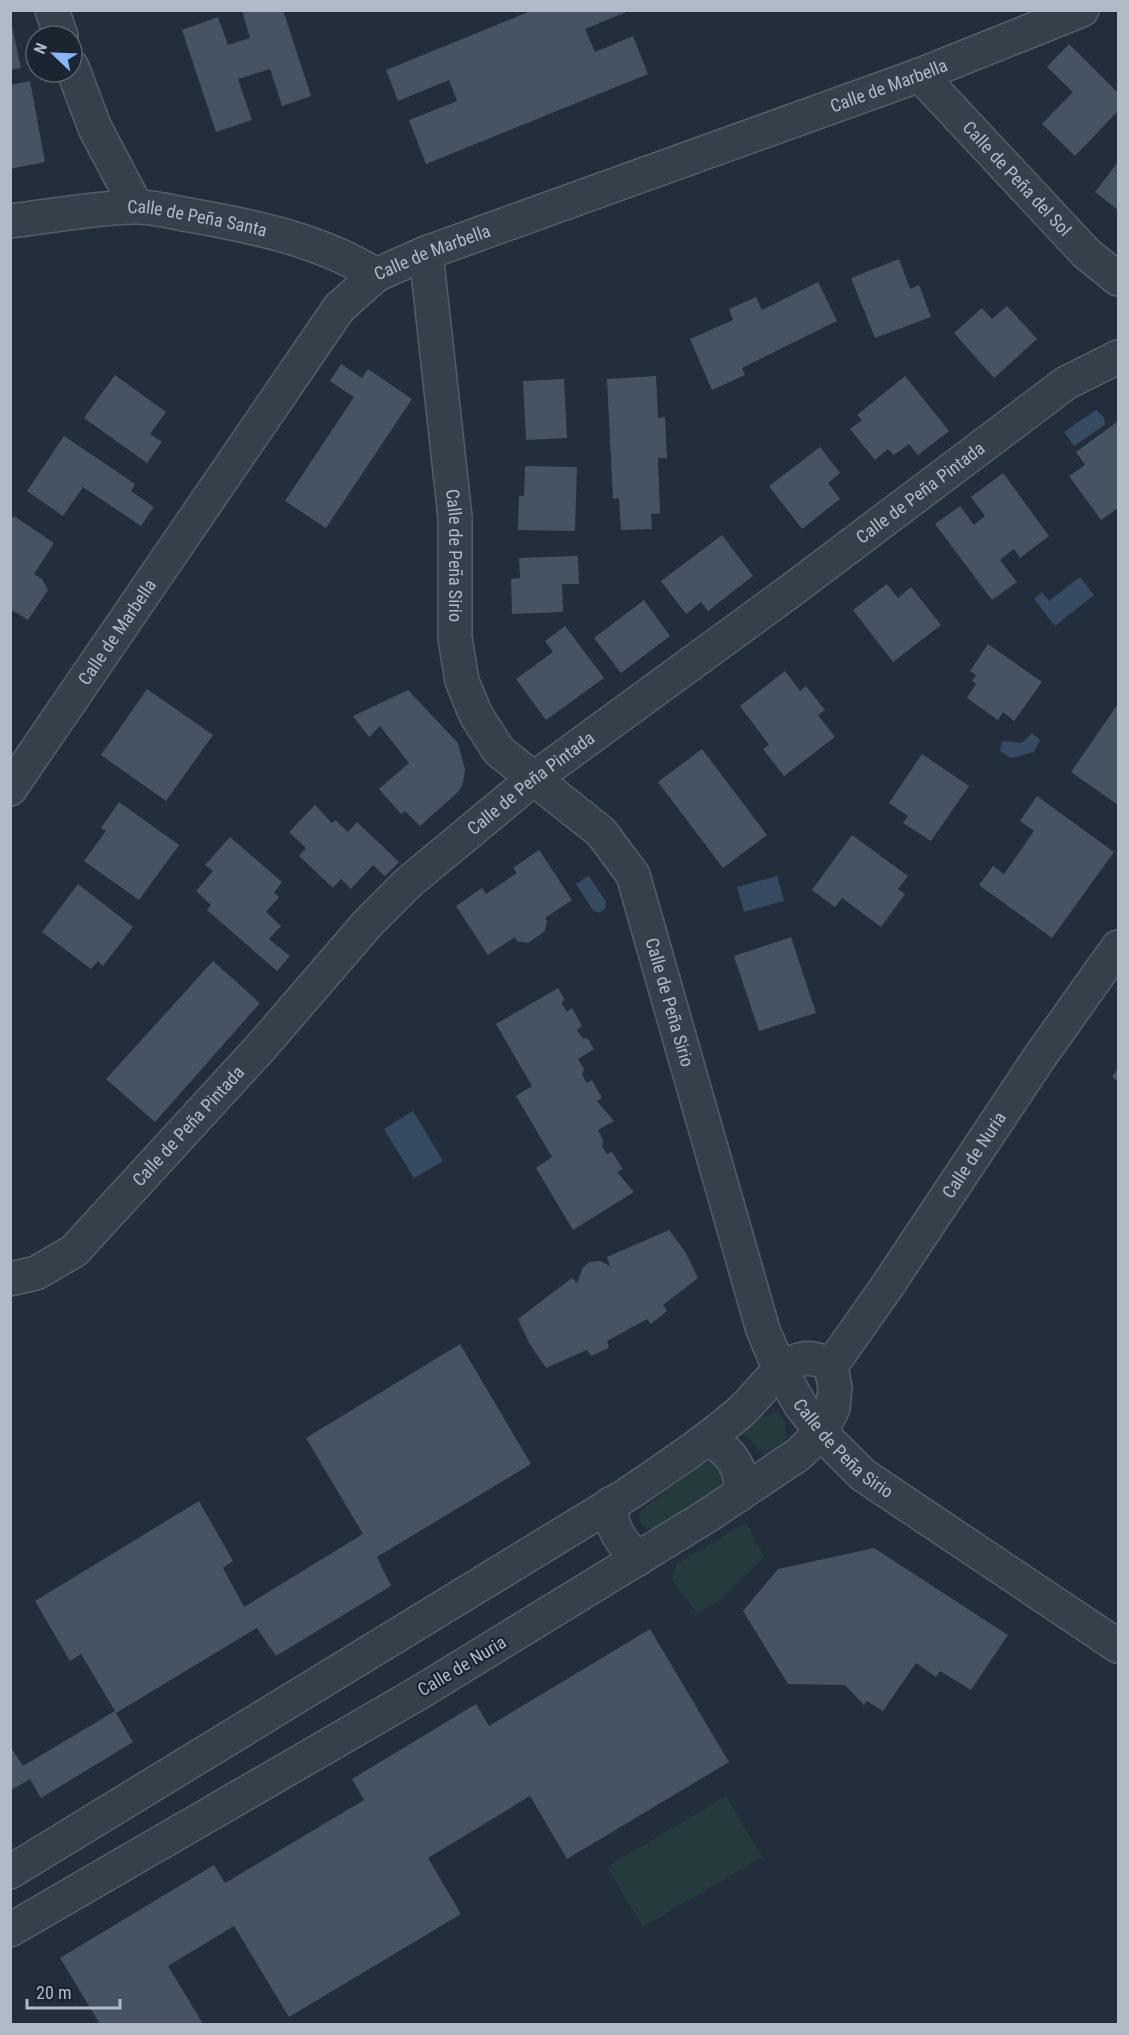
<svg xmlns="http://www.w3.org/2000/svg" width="1129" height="2035" font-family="'Roboto Condensed',sans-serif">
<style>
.green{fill:#243a3c}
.water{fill:#364a62}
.building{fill:#465362}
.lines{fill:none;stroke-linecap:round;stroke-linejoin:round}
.minor-casing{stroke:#545d69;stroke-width:36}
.minor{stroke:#36404b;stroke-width:33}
.labels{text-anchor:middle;stroke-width:4.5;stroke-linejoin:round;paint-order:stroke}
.street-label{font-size:18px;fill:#b1bac7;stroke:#1b2530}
</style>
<rect width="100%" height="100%" fill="#222e3b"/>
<g class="green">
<polygon points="778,1411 785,1421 786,1438 768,1458 743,1434 752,1422"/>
<polygon points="703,1463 711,1463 721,1469 723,1479 717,1489 655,1528 647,1528 641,1523 639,1514 644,1508"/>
<polygon points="746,1523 764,1557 719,1601 697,1613 672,1580 677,1563"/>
<polygon points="726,1796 762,1857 643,1927 607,1867"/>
</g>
<g class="water">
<polygon points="1096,410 1104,417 1105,425 1074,446 1064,432"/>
<polygon points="1080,577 1094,595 1055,626 1034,599 1042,592 1049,601"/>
<polygon points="1032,733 1040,740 1034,752 1011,758 1000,751 1002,741 1022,743"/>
<polygon points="589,876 606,902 605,909 599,913 593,910 576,884"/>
<polygon points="777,876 784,901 744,912 737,887"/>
<polygon points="413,1111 443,1161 414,1178 384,1129"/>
</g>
<g class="building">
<polygon points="242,10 283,10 311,96 282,106 270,69 238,79 252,120 216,132 182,30 218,17 228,45 250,38"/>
<polygon points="533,10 631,10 585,29 595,52 633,36 648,74 426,164 409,120 457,101 449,80 398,101 386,70"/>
<polygon points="10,17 21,68 10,70"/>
<polygon points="1069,44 1118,93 1118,111 1075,156 1042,124 1073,92 1047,67"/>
<polygon points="30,81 45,162 10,169 10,85"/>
<polygon points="1118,162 1118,210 1095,192"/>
<polygon points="899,259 910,289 919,285 931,317 875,338 851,278"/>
<polygon points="818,282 837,321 742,368 745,375 712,390 690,339 733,320 729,309 756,297 762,310"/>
<polygon points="1007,306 1037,339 994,378 954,333 982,308 992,319"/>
<polygon points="341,364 362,378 368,369 412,399 326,528 285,501 354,397 330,381"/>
<polygon points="115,375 166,412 150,434 162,442 147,463 84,418"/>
<polygon points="656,376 658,418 665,417 667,458 658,458 660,513 651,514 652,529 621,530 619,498 613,499 607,379"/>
<polygon points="905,376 949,431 918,455 909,444 894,455 888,449 875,460 850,429 862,420 857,415"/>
<polygon points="564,379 567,438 526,440 523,381"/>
<polygon points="1117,422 1118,508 1101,520 1069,476 1085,465 1076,452"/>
<polygon points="64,436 135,484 131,491 154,507 141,526 83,487 63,516 27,491"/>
<polygon points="820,447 840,473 828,483 840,499 802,529 769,486"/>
<polygon points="525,466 577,467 575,531 518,530 519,496 524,496"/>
<polygon points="1003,473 1049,536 1020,558 1014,549 1000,560 1017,582 992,600 935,524 960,506 974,525 985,516 971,497"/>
<polygon points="14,516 54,543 34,574 42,579 48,590 28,620 10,609 10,521"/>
<polygon points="722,535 753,576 708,611 701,602 686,614 661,581"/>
<polygon points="578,556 579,584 562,584 563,612 512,614 511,579 520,578 519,558"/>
<polygon points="887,584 898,598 911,587 941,625 893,662 853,610"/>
<polygon points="644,600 670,636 621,673 594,638"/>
<polygon points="565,626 604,678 546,720 516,679 553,652 545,641"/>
<polygon points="988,644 1042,682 1014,721 1003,712 998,720 967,698 976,684 972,681 976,675 970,671"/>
<polygon points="785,671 800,691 806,686 825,710 818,715 835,737 784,776 763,749 769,745 740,706"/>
<polygon points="147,689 213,735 166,801 101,755"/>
<polygon points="408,690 458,743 465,770 463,783 458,792 420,826 405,811 401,814 379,789 409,763 380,726 369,737 353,716"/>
<polygon points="1118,704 1118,805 1071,772"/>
<polygon points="702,749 767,835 723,868 658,782"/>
<polygon points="922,754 969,786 931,841 903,823 908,816 889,803"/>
<polygon points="1037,796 1114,852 1052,938 979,885 993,866 1004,874 1034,831 1020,821"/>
<polygon points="119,802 179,845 139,900 84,861 106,831 101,828"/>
<polygon points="315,805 332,823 335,820 348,832 357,822 399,862 385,876 373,865 351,889 341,879 333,888 299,856 306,848 289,832"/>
<polygon points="852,835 908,876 898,889 905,894 881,927 842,898 835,907 812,890"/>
<polygon points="230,837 282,882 274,893 279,897 266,912 281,926 269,939 290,956 277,971 207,910 211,905 196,891 213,871 205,865"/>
<polygon points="539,850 572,900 545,918 547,921 545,931 528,943 517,941 515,937 488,955 456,906 482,888 486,894 517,873 513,868"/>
<polygon points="78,884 133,927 103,966 98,961 91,969 42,932"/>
<polygon points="791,937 816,1013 759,1031 734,956"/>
<polygon points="213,961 260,1003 155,1122 106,1079"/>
<polygon points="558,988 564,998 562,1004 567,1012 572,1008 582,1026 577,1030 582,1038 588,1039 594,1049 578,1059 584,1069 582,1075 587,1083 592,1080 602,1098 597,1101 614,1121 598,1130 603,1140 602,1146 607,1154 612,1152 623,1169 617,1172 634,1192 573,1230 536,1168 552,1157 516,1096 532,1086 496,1024"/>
<polygon points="1118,1068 1118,1081 1112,1077"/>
<polygon points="669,1230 686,1253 698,1278 663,1305 667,1311 651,1324 647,1319 607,1341 609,1348 591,1356 587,1350 546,1368 529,1343 518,1319 572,1278 577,1283 583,1267 590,1262 600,1261 610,1266 607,1257"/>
<polygon points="460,1344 531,1464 377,1557 391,1586 276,1656 257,1628 116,1713 133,1742 41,1798 30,1779 10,1791 10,1746 23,1766 115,1711 81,1654 70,1661 35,1601 199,1501 233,1561 223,1568 244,1607 363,1534 306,1438"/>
<polygon points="874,1548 1008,1635 971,1690 940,1671 936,1677 916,1663 883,1711 867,1701 864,1705 845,1685 788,1684 743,1611 778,1569"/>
<polygon points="650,1629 729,1762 567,1859 530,1796 428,1858 461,1914 289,2017 234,1926 168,1966 203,2024 100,2024 60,1958 214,1865 225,1883 364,1800 352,1779 476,1704 489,1726"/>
</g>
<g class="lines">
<defs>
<g id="minor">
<polyline points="52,10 61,36"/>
<polyline points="72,67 95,128 136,206"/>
<path id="s1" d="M920 75 1086 253 1118 279"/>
<path id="s2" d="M10 221C51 216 93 208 134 207 152 206 171 212 189 215 252 226 321 240 376 275"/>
<path id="s3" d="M426 253 455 517V638L462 681 476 715 499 751 601 832 633 875 763 1330 780 1370 801 1406 830 1442 863 1475 1118 1646"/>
<path id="s4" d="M10 789 339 308 376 275 426 253 920 75 1082 10"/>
<path id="s5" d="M10 1279 36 1273 74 1251 262 1046 368 923 409 882 532 780 789 592 1066 383 1118 357"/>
<path id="s6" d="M831 1366 888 1285 1039 1058 1118 947"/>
<path d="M707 1440C730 1449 745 1469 739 1495"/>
<path d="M610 1504C612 1530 620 1541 638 1559"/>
<path d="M10 1872 628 1494C666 1468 704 1443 739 1413 759 1396 772 1371 796 1361 808 1356 820 1359 831 1366L835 1388 833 1408 821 1432 799 1454 707 1516 422 1691 10 1930"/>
</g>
</defs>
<use href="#minor" class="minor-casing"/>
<use href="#minor" class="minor"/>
</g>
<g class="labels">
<g class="street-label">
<text dy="6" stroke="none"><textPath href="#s4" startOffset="1179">Calle de Marbella</textPath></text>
<text dy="6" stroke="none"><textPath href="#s1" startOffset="142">Calle de Peña del Sol</textPath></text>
<text dy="6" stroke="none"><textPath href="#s2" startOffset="189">Calle de Peña Santa</textPath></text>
<text dy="6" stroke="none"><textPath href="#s4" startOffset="693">Calle de Marbella</textPath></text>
<text dy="6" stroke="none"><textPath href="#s5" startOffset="1212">Calle de Peña Pintada</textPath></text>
<text dy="6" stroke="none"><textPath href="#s3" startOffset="304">Calle de Peña Sirio</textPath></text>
<text dy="6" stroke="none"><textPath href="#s4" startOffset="190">Calle de Marbella</textPath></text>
<text dy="6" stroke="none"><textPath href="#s5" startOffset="726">Calle de Peña Pintada</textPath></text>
<text dy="6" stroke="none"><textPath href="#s3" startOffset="826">Calle de Peña Sirio</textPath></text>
<text dy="6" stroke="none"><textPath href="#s5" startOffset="240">Calle de Peña Pintada</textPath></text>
<text dy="6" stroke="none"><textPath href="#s6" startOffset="255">Calle de Nuria</textPath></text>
<text dy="6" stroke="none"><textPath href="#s3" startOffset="1312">Calle de Peña Sirio</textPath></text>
<text transform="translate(462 1666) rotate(-31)" y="6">Calle de Nuria</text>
</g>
</g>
<rect width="1129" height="2035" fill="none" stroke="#b1bac7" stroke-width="24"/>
<g transform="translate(54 54) rotate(293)"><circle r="28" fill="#1b2530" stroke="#57616c" stroke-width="1.5"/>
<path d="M0-4.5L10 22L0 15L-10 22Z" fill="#86b6f7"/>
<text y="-9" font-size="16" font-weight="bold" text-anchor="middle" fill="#b1bac7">N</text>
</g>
<path d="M27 1999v9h93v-9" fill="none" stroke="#b1bac7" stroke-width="3"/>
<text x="36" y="1999" font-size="18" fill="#b1bac7" stroke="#1b2530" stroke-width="4.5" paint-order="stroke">20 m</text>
</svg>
